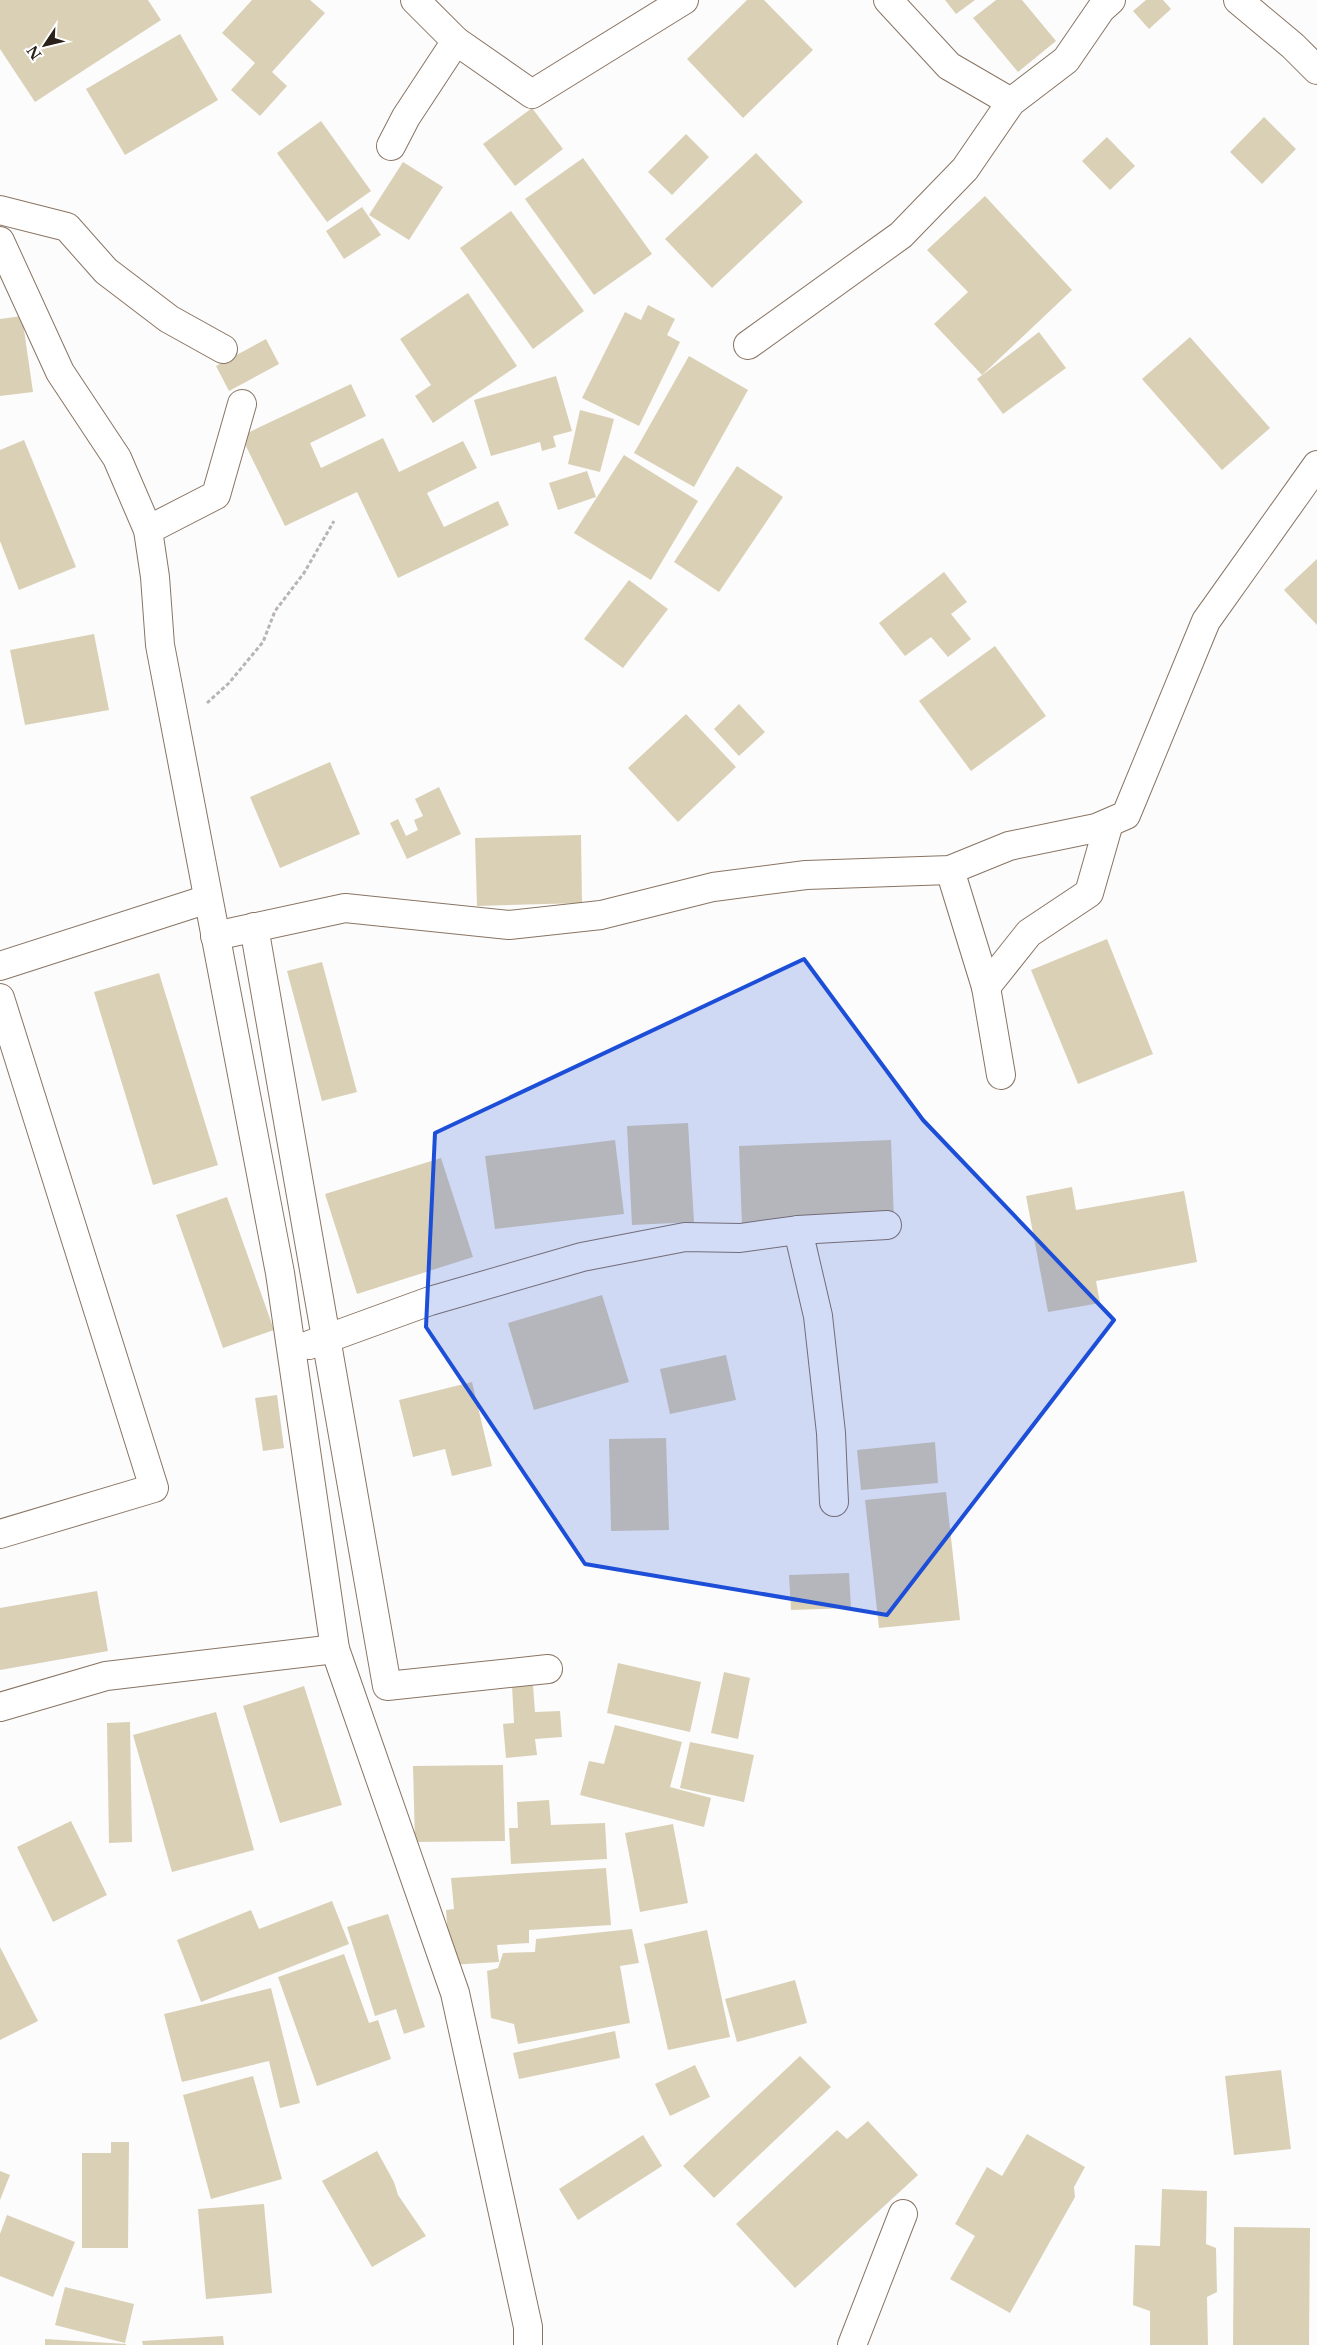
<svg xmlns="http://www.w3.org/2000/svg" width="1317" height="2345" font-family="'Libre Baskerville',serif">
<style>
.building{fill:#dad0b6}
.lines{fill:none;stroke-linecap:round;stroke-linejoin:round}
.minor-casing{stroke:#897463;stroke-width:30}
.path{stroke:#b7b4b1;stroke-width:3;stroke-dasharray:4 2.5;stroke-linecap:butt}
.minor{stroke:#fff;stroke-width:28}
.marked{fill:#1d4ed8;fill-opacity:0.2;stroke:#1d4ed8;stroke-width:4;stroke-linejoin:round}
</style>
<rect width="100%" height="100%" fill="#fcfcfc"/>
<g class="building">
<polygon points="0,0 148,0 161,20 35,102 0,49"/>
<polygon points="252,0 310,0 325,13 272,72 287,86 260,116 231,90 255,63 222,33"/>
<polygon points="747,0 764,0 813,50 743,118 687,59"/>
<polygon points="945,0 975,0 956,14"/>
<polygon points="996,0 1022,0 1056,41 1018,72 973,18"/>
<polygon points="1146,0 1163,0 1171,9 1149,29 1133,11"/>
<polygon points="180,34 218,100 125,155 86,89"/>
<polygon points="532,108 563,149 515,186 483,144"/>
<polygon points="1264,117 1296,149 1262,184 1230,152"/>
<polygon points="321,121 371,191 327,222 277,153"/>
<polygon points="686,134 709,157 672,195 648,172"/>
<polygon points="1107,137 1135,166 1110,190 1082,161"/>
<polygon points="756,153 803,202 712,288 665,239"/>
<polygon points="583,158 652,254 594,295 525,199"/>
<polygon points="403,162 443,187 409,240 369,215"/>
<polygon points="985,196 1072,290 982,375 934,324 968,292 927,250"/>
<polygon points="362,207 381,235 344,259 326,231"/>
<polygon points="511,211 584,311 533,349 460,248"/>
<polygon points="468,293 517,366 433,423 415,396 431,385 400,339"/>
<polygon points="648,305 675,319 667,335 680,342 639,426 582,398 625,312 641,320"/>
<polygon points="22,316 33,392 0,396 0,319"/>
<polygon points="1039,332 1066,368 1003,414 977,379"/>
<polygon points="1190,337 1270,428 1222,470 1142,379"/>
<polygon points="266,339 279,364 229,391 216,366"/>
<polygon points="689,356 748,390 694,487 634,453"/>
<polygon points="556,376 572,431 553,436 556,447 542,451 540,442 491,456 474,400"/>
<polygon points="351,384 366,416 310,443 321,468 383,438 399,472 463,441 477,468 427,493 444,527 498,501 509,525 398,578 357,492 285,526 241,436"/>
<polygon points="580,410 614,419 600,472 568,464"/>
<polygon points="24,440 76,567 19,590 0,541 0,450"/>
<polygon points="624,455 698,501 651,580 574,533"/>
<polygon points="737,466 783,497 719,592 674,562"/>
<polygon points="587,471 596,497 558,510 549,483"/>
<polygon points="1317,559 1317,625 1284,590"/>
<polygon points="944,572 967,602 951,614 971,639 948,657 931,637 905,656 879,623"/>
<polygon points="629,580 668,609 623,668 584,639"/>
<polygon points="94,634 109,710 25,725 10,650"/>
<polygon points="995,646 1046,716 971,771 919,701"/>
<polygon points="739,704 765,732 739,756 714,729"/>
<polygon points="686,714 736,767 678,822 628,768"/>
<polygon points="330,762 360,834 280,868 250,797"/>
<polygon points="439,787 461,834 407,859 390,823 398,819 406,836 418,830 414,820 423,816 415,799"/>
<polygon points="581,835 582,903 477,906 475,838"/>
<polygon points="1107,939 1153,1054 1078,1084 1031,970"/>
<polygon points="322,962 357,1092 322,1101 287,971"/>
<polygon points="159,973 218,1165 153,1185 94,992"/>
<polygon points="688,1123 694,1222 632,1225 627,1126"/>
<polygon points="615,1140 624,1214 495,1229 485,1156"/>
<polygon points="891,1140 894,1220 742,1225 739,1146"/>
<polygon points="441,1158 473,1257 357,1294 325,1194"/>
<polygon points="1072,1187 1076,1210 1184,1191 1197,1262 1096,1281 1100,1303 1048,1312 1026,1196"/>
<polygon points="227,1197 274,1330 223,1348 176,1215"/>
<polygon points="602,1295 629,1382 534,1410 508,1323"/>
<polygon points="726,1355 736,1400 670,1414 660,1369"/>
<polygon points="472,1382 492,1466 452,1476 445,1449 413,1457 399,1400"/>
<polygon points="277,1395 284,1448 263,1451 255,1398"/>
<polygon points="666,1438 669,1530 611,1531 609,1439"/>
<polygon points="935,1442 938,1483 861,1490 857,1450"/>
<polygon points="946,1492 960,1620 879,1628 865,1500"/>
<polygon points="849,1573 851,1608 791,1610 789,1575"/>
<polygon points="97,1591 108,1651 0,1670 0,1608"/>
<polygon points="618,1663 701,1682 690,1732 607,1713"/>
<polygon points="724,1672 750,1678 738,1739 711,1733"/>
<polygon points="533,1685 535,1712 560,1711 562,1737 535,1739 537,1755 506,1758 503,1724 514,1723 512,1686"/>
<polygon points="304,1686 342,1805 280,1823 243,1706"/>
<polygon points="216,1712 254,1850 172,1872 133,1735"/>
<polygon points="130,1722 132,1842 109,1843 107,1723"/>
<polygon points="615,1725 682,1742 670,1787 711,1798 704,1827 580,1795 589,1761 604,1764"/>
<polygon points="690,1742 754,1755 744,1802 680,1788"/>
<polygon points="503,1765 505,1841 415,1842 413,1766"/>
<polygon points="549,1800 551,1825 605,1823 607,1859 511,1864 509,1828 518,1828 517,1802"/>
<polygon points="71,1821 107,1895 53,1922 17,1847"/>
<polygon points="673,1824 688,1903 640,1912 625,1833"/>
<polygon points="606,1868 611,1925 529,1930 529,1943 497,1945 499,1962 450,1965 446,1910 454,1909 451,1878"/>
<polygon points="332,1901 349,1944 201,2002 177,1940 251,1910 259,1929"/>
<polygon points="388,1914 425,2027 404,2034 396,2009 375,2016 347,1927"/>
<polygon points="632,1929 639,1963 620,1966 630,2023 518,2044 514,2024 491,2018 487,1971 498,1968 503,1953 535,1952 536,1939"/>
<polygon points="707,1930 730,2037 668,2050 644,1944"/>
<polygon points="0,1947 38,2021 0,2040"/>
<polygon points="344,1954 369,2023 378,2020 391,2059 317,2086 278,1977"/>
<polygon points="795,1980 807,2023 737,2042 725,1999"/>
<polygon points="271,1988 300,2103 280,2108 269,2061 182,2082 164,2014"/>
<polygon points="615,2031 620,2058 519,2079 513,2053"/>
<polygon points="800,2056 831,2087 714,2198 683,2166"/>
<polygon points="695,2065 710,2097 670,2116 655,2084"/>
<polygon points="1281,2070 1291,2149 1234,2155 1225,2076"/>
<polygon points="253,2076 282,2179 211,2199 183,2095"/>
<polygon points="868,2121 918,2175 795,2288 736,2224 837,2130 847,2139"/>
<polygon points="1027,2134 1085,2167 1074,2187 1075,2197 1010,2313 950,2279 975,2236 955,2224 987,2167 1002,2176"/>
<polygon points="643,2135 662,2166 578,2220 559,2189"/>
<polygon points="111,2142 129,2142 128,2248 82,2248 82,2153 111,2153"/>
<polygon points="377,2151 394,2182 398,2195 426,2236 372,2267 322,2181"/>
<polygon points="0,2171 10,2175 0,2200"/>
<polygon points="1162,2189 1207,2191 1206,2244 1216,2248 1217,2292 1207,2297 1208,2345 1150,2345 1150,2311 1133,2305 1135,2245 1160,2246"/>
<polygon points="264,2204 272,2293 206,2299 198,2209"/>
<polygon points="7,2215 75,2242 53,2297 0,2276 0,2234"/>
<polygon points="1234,2227 1310,2228 1309,2345 1233,2345"/>
<polygon points="65,2287 134,2304 125,2343 55,2325"/>
<polygon points="223,2336 224,2345 143,2345 142,2341"/>
<polygon points="45,2339 126,2344 126,2345 45,2345"/>
</g>
<g class="lines">
<defs>
<g id="minor">
<polyline points="888,0 949,66 1011,102"/>
<polyline points="1238,0 1293,46 1317,70"/>
<polyline points="456,41 532,94 684,0"/>
<polyline points="391,146 406,117 456,41 415,0"/>
<polyline points="0,210 67,227 106,271 169,319 223,349"/>
<polyline points="0,241 60,372 117,458 148,530 155,577 160,645 280,1273 335,1649 455,1993 528,2327 528,2345"/>
<polyline points="748,345 901,235 965,169 1011,102 1066,60 1101,9 1111,0"/>
<polyline points="148,530 216,495 242,404"/>
<polyline points="950,870 986,987 1001,1075"/>
<polyline points="254,927 387,1686 548,1669"/>
<polyline points="215,936 345,908 509,925 601,915 713,887 806,875 950,870 1009,846 1096,828 1126,815 1206,621 1317,465"/>
<polyline points="0,966 208,899"/>
<polyline points="986,987 1029,933 1089,893 1109,823"/>
<polyline points="0,998 154,1488 0,1534"/>
<polyline points="798,1230 818,1316 831,1433 834,1502"/>
<polyline points="309,1345 430,1301 582,1257 685,1237 740,1238 798,1230 887,1225"/>
<polyline points="0,1707 106,1676 335,1649"/>
<polyline points="852,2345 903,2214"/>
</g>
</defs>
<use href="#minor" class="minor-casing"/>
<polyline class="path" points="207,703 229,683 263,642 275,611 304,573 334,521"/>
<use href="#minor" class="minor"/>
</g>
<path class="marked" d="M804 959 923 1120 1114 1320 887 1615 585 1564 426 1327 435 1133Z"/>
<g transform="translate(45 45) rotate(235)" stroke="#ffffff" stroke-width="4" paint-order="stroke">
<path d="M0-4L9 19L0 12L-9 19Z" fill="#2a211a"/>
<text y="-8" font-size="14" font-weight="bold" text-anchor="middle" fill="#2a211a">N</text>
</g>
</svg>
